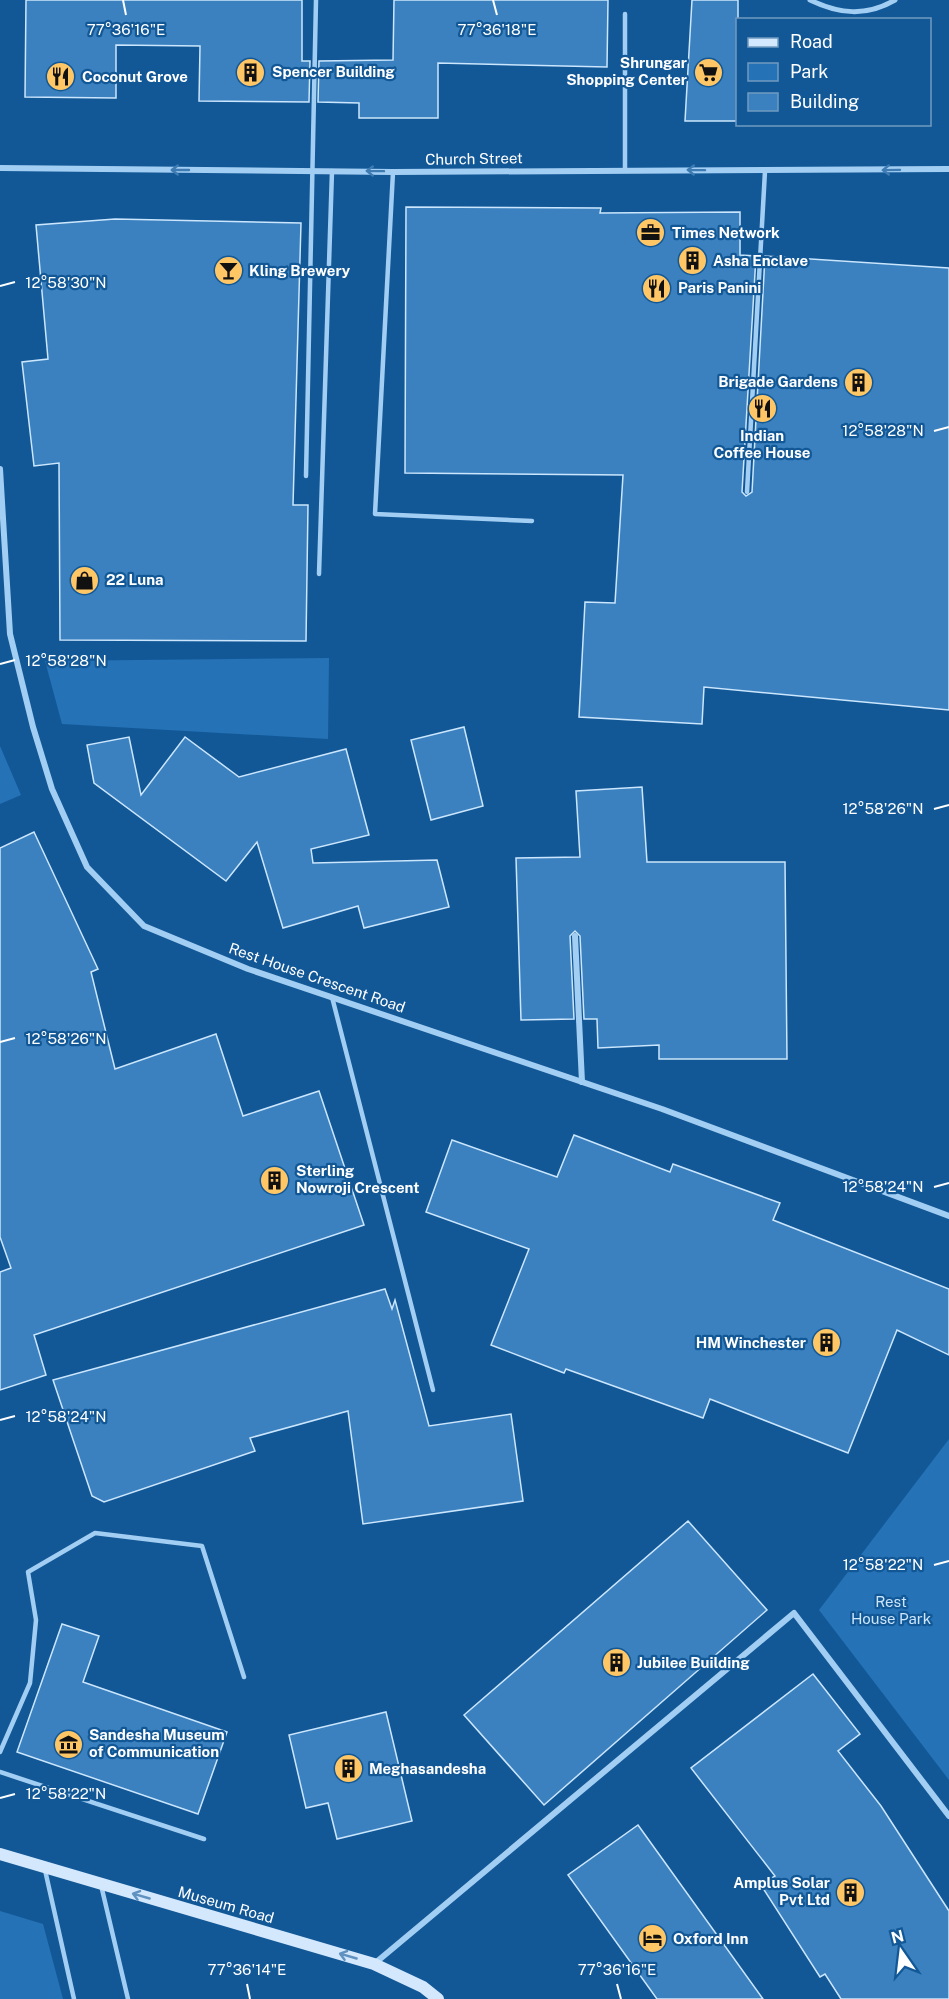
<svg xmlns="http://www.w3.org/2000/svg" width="949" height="1999" font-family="'Public Sans',sans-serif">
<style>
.green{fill:#2572b6}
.building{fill:#3b81bf;stroke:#cbe6fd;stroke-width:1.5}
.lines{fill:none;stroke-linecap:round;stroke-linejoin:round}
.service{stroke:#a3cef3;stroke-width:4.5}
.pedestrian{stroke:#a3cef3;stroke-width:5}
.minor{stroke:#a3cef3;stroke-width:6}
.secondary{stroke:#d3e8fd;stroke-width:12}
.oneway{stroke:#3e7bb3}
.oneway2{stroke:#5f92c0}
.ticks{fill:none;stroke:#fff;stroke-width:2}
.labels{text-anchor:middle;stroke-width:4.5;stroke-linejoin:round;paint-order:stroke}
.poi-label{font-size:15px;font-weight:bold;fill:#fff;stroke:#125897;text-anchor:start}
.street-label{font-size:15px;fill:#fff;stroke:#125897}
.park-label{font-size:15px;fill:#cbe6fd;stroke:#125897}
.ticks-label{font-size:15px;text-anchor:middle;fill:#fff;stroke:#125897;stroke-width:4.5;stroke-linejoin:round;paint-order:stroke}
</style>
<rect width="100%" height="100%" fill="#125897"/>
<g class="green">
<polygon points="329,658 328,739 62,724 45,661"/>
<polygon points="0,746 21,795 0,804"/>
<polygon points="949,1439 949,1780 819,1610"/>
<polygon points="0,1911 43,1924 63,1999 0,1999"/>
</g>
<g class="building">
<polygon points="26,0 302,0 302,61 310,61 309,102 199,101 200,46 116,45 116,98 25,97"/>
<polygon points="394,0 608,0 607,67 438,63 438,118 359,118 359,103 318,102 319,61 393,60"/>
<polygon points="692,0 738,0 738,121 685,121"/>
<polygon points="406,207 601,208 600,213 740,212 740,255 756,256 742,492 746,496 752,492 765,256 949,268 949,710 704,687 702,724 579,717 585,602 615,603 623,475 405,473"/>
<polygon points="115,219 301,223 293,505 308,505 306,641 60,640 59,463 34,466 22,362 48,359 36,225"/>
<polygon points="464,727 483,806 431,820 411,740"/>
<polygon points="129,737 141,795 185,737 239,777 346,749 369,835 311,849 313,863 437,860 449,907 364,928 358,906 283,928 257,842 226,881 94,783 87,745"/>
<polygon points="642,787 647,862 785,862 787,1059 659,1059 659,1045 598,1048 597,1019 584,1019 580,936 575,931 570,936 574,1019 521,1020 516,858 580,857 576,791"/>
<polygon points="34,832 98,969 91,972 115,1069 216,1034 243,1116 319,1091 364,1225 34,1335 46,1375 0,1390 0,1272 11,1268 0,1237 0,848"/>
<polygon points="574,1135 670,1172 673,1164 780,1203 773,1220 949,1289 949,1355 897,1330 848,1453 710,1399 703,1418 566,1369 564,1373 491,1345 529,1249 426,1212 452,1140 557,1177"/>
<polygon points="385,1289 392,1309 395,1300 429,1426 511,1414 523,1501 363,1524 348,1411 250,1438 255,1451 104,1502 92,1496 53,1380"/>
<polygon points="688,1521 767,1610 544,1805 464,1715"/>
<polygon points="62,1624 99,1636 83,1682 227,1732 198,1814 17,1752"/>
<polygon points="813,1674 860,1734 838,1751 881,1806 949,1911 949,1999 841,1999 825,1974 820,1977 761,1885 775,1876 691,1768"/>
<polygon points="386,1712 412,1821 337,1839 328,1803 306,1808 289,1735"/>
<polygon points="638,1825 763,1999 657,1999 568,1875"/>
</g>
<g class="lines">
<g class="service">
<polyline points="625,169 625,14"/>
<polyline points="393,172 375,514 532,521"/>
<polyline points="306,476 316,0"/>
<polyline points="747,492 765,171"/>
<polyline points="319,574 332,171"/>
<polyline points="332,997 433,1390"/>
<polyline points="0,1752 30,1683 36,1620 28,1572 95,1533 202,1546 244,1677"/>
<polyline points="0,1772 204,1839"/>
<polyline points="45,1870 74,1999"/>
<polyline points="101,1885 128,1999"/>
</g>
<path class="pedestrian" d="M810 0C839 14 866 17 895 0"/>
<g class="minor">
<polyline points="0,168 393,172 949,169"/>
<polyline points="0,469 10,634 33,727 52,789 87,867 144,926 248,969 662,1109 949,1216"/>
<polyline points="575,936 582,1082"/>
<polyline points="374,1964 794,1613 949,1816"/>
</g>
<polyline class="secondary" points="0,1854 374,1964 423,1987 438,1999"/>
</g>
<defs><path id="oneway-shaft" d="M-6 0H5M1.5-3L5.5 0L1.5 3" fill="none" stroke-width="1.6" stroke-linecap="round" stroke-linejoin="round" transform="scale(1.5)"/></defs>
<g class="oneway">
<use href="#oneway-shaft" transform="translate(180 170) rotate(-180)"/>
<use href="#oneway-shaft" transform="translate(696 170) rotate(-179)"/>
<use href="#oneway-shaft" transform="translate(891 170) rotate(179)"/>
<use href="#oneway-shaft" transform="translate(375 171) rotate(-179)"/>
</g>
<g class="oneway2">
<use href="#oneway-shaft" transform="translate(141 1896) rotate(-164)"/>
<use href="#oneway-shaft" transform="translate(348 1956) rotate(-164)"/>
</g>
<path class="ticks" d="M123 0 126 15M493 0 497 15M0 286 15 282M934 431 949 427M0 664 15 660M934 809 949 805M0 1042 15 1038M934 1187 949 1183M0 1420 15 1416M934 1565 949 1561M0 1798 15 1794M247 1984 250 1999M617 1984 621 1999"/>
<defs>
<symbol id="building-disc" viewBox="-11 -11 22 22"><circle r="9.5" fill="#ffc666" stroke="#125897"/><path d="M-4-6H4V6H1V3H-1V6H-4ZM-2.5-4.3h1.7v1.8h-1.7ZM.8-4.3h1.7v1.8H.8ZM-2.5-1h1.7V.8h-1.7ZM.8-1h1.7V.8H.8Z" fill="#111"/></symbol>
<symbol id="supermarket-disc" viewBox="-11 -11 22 22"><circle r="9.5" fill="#ffc666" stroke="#125897"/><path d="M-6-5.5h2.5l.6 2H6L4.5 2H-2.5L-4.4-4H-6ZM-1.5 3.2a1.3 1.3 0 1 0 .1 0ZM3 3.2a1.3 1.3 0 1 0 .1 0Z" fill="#111"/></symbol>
<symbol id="restaurant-disc" viewBox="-11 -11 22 22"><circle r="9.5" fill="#ffc666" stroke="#125897"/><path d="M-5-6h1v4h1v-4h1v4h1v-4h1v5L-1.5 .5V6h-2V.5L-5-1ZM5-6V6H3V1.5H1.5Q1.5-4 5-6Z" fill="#111"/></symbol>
<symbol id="office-disc" viewBox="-11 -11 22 22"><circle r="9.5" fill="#ffc666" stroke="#125897"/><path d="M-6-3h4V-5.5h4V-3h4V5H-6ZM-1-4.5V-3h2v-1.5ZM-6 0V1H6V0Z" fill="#111"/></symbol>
<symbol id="bar-disc" viewBox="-11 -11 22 22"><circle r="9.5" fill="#ffc666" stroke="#125897"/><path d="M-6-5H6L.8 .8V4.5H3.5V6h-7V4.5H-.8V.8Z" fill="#111"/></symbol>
<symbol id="shop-disc" viewBox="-11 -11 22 22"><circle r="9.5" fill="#ffc666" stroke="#125897"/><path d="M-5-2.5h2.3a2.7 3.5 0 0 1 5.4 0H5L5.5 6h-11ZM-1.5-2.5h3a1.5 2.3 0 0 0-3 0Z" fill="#111"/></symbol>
<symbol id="museum-disc" viewBox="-11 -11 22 22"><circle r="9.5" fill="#ffc666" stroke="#125897"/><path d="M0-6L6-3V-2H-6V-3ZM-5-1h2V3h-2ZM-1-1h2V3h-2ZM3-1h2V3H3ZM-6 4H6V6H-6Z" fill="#111"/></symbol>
<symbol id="hotel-disc" viewBox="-11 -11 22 22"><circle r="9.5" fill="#ffc666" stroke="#125897"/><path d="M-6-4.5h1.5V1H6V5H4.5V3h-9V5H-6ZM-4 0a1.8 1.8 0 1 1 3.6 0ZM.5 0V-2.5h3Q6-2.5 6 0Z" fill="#111"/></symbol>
</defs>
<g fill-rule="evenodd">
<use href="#building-disc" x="234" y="56" width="33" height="33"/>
<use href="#supermarket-disc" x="692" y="56" width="33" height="33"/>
<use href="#restaurant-disc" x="44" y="60" width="33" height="33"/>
<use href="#office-disc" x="634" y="216" width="33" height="33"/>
<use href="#building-disc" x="676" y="244" width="33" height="33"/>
<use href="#bar-disc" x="212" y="254" width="33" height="33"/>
<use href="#restaurant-disc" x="640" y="272" width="33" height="33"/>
<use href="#building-disc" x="842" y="366" width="33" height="33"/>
<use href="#restaurant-disc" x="746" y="392" width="33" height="33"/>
<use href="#shop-disc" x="68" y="564" width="33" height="33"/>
<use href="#building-disc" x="258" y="1164" width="33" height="33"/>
<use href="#building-disc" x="810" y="1326" width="33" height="33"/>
<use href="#building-disc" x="600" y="1646" width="33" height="33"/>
<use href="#museum-disc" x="52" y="1728" width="33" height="33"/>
<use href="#building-disc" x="332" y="1752" width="33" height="33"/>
<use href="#building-disc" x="834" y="1876" width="33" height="33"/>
<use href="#hotel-disc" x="636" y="1922" width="33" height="33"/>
</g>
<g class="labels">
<g class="poi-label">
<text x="687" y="68" text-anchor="end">Shrungar<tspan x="687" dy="17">Shopping Center</tspan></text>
<text x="272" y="77">Spencer Building</text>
<text x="82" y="82">Coconut Grove</text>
<text x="672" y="238">Times Network</text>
<text x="713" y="266">Asha Enclave</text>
<text x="249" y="276">Kling Brewery</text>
<text x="678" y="293">Paris Panini</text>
<text x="838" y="387" text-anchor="end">Brigade Gardens</text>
<text x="762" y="441" text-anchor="middle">Indian<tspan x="762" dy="17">Coffee House</tspan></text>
<text x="106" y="585">22 Luna</text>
<text x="296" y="1176">Sterling<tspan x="296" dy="17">Nowroji Crescent</tspan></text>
<text x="806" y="1348" text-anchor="end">HM Winchester</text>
<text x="637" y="1668">Jubilee Building</text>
<text x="89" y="1740">Sandesha Museum<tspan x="89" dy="17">of Communication</tspan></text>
<text x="369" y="1774">Meghasandesha</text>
<text x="830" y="1888" text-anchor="end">Amplus Solar<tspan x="830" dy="17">Pvt Ltd</tspan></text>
<text x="673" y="1944">Oxford Inn</text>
</g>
<g class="street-label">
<text transform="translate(474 159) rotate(-1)" y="5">Church Street</text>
<text transform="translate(317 978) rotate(19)" y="5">Rest House Crescent Road</text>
<text transform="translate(226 1905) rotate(16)" y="5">Museum Road</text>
</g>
<g class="park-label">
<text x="891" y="1607">Rest<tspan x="891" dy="17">House Park</tspan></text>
</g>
</g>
<g class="ticks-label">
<text x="126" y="35">77°36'16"E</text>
<text x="497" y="35">77°36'18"E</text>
<text x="66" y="288">12°58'30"N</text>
<text x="883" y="436">12°58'28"N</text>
<text x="66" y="666">12°58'28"N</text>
<text x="883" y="814">12°58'26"N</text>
<text x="66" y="1044">12°58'26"N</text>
<text x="883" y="1192">12°58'24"N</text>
<text x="66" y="1422">12°58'24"N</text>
<text x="883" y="1570">12°58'22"N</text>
<text x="66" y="1799">12°58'22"N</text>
<text x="247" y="1975">77°36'14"E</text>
<text x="617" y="1975">77°36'16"E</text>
</g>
<rect x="736" y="18" width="195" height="108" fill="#125897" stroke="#719bc1" stroke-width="1.5"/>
<rect x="748" y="38" width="30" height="9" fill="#d3e8fd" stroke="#719bc1" stroke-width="1.5"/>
<text x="790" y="48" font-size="18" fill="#ffffff">Road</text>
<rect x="748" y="63" width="30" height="18" fill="#2572b6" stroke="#719bc1" stroke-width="1.5"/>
<text x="790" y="78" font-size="18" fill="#ffffff">Park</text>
<rect x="748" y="93" width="30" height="18" fill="#3b81bf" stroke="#719bc1" stroke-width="1.5"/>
<text x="790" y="108" font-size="18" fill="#ffffff">Building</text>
<g transform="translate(901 1951) rotate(346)" stroke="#125897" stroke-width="4.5" paint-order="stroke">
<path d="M0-4.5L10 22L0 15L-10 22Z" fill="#ffffff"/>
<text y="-9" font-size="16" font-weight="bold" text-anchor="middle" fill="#ffffff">N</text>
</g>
</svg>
